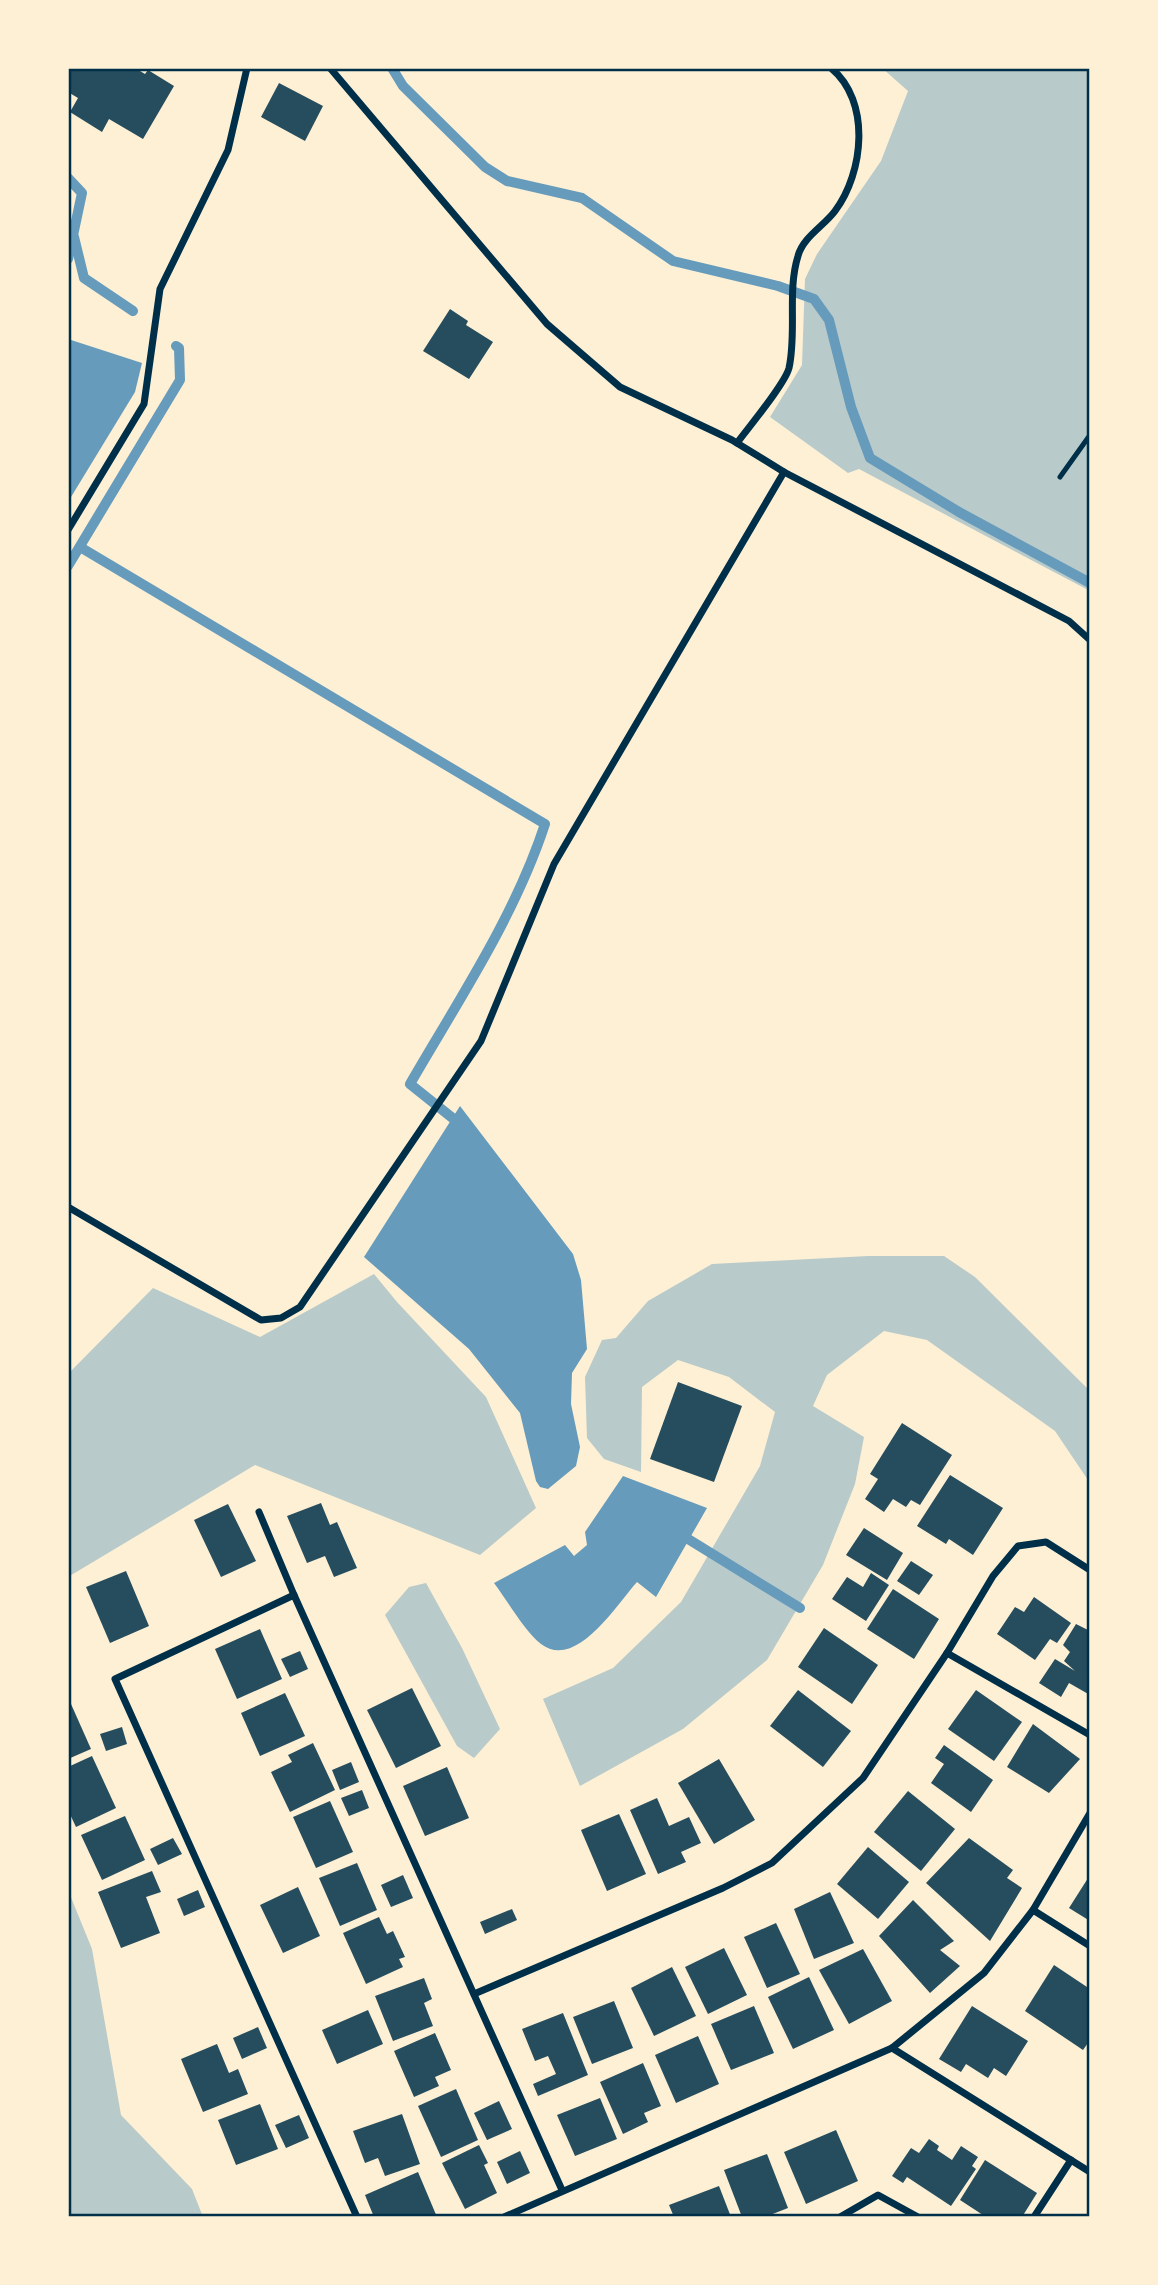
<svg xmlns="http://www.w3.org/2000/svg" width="1158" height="2285" font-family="'Source Serif 4',serif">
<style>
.green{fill:#b9caca}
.water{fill:#669bbc}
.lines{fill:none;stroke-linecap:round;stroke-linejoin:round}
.stream{stroke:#669bbc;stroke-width:10}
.building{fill:#264d5e}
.service{stroke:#003049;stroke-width:5}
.minor{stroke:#003049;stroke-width:7}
.neatline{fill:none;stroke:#003049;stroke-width:2.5}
</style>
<rect width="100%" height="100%" fill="#fdf0d5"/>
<g class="green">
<polygon points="882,68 1090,68 1090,591 859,469 848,473 770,417 802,365 805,279 817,254 881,161 908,91"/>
<polygon points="868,1256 944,1256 975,1277 1090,1391 1090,1483 1055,1431 927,1340 884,1331 827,1375 813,1406 864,1437 855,1484 823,1565 767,1660 683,1729 580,1786 543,1699 613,1668 681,1602 760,1466 775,1412 729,1377 678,1360 642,1387 641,1472 604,1459 587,1438 585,1377 602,1340 616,1338 648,1301 712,1264"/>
<polygon points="374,1274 397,1302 486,1397 536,1508 480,1555 255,1465 68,1577 68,1374 153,1288 260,1337"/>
<polygon points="426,1583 462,1648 500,1729 474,1758 457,1746 385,1615 409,1587"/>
<polygon points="68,1890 92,1949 121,2115 192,2189 203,2217 68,2217"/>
</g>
<g class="water">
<polygon points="68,339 142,363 135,392 68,502"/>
<polygon points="460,1106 573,1254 581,1280 587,1349 572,1373 571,1404 580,1447 576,1466 548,1489 540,1487 536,1481 520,1413 469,1349 364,1257"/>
<path d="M623 1476 707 1508 656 1597 637 1582C617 1604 576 1671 541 1644 525 1632 507 1600 494 1583L565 1545 574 1556 587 1545 585 1532Z"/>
</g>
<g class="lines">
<g class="stream">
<polyline points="392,68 403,86 485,167 507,181 582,198 673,261 778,286 814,299 829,320 851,407 870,458 959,512 1090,583"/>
<polyline points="68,178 82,193 68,259"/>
<polyline points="74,237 84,278 133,311"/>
<path d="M80 547 545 824C515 916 458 1001 410 1084L460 1124"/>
<polyline points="68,566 180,380 179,348 176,346"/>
<polyline points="680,1534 800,1608"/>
</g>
</g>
<g class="building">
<polygon points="68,68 135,68 145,74 148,70 174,86 143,139 109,119 102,132 70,112 78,98 68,92"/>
<polygon points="279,83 323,106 305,141 261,117"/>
<polygon points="450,309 468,321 466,325 493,342 469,379 423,351"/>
<polygon points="678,1382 742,1406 714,1482 650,1459"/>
<polygon points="902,1423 952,1455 920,1505 911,1500 906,1507 893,1499 884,1512 865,1499 878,1479 870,1474"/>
<polygon points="950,1475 1003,1508 973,1555 949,1539 946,1544 917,1526"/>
<polygon points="321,1503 330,1525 337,1522 357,1568 334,1577 325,1556 307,1563 287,1516"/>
<polygon points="228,1504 256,1561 221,1577 194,1520"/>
<polygon points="864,1528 903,1553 887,1580 846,1555"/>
<polygon points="911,1561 933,1575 919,1595 897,1581"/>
<polygon points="126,1571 149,1626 110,1643 86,1587"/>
<polygon points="871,1573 889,1585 866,1621 832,1599 847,1577 863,1587"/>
<polygon points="893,1589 939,1619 914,1659 867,1629"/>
<polygon points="1034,1597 1071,1623 1057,1643 1050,1639 1035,1660 997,1634 1015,1607 1024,1612"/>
<polygon points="1076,1624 1090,1631 1090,1695 1069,1683 1061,1697 1039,1683 1055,1659 1075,1671 1064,1661 1070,1652 1063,1645"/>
<polygon points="824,1628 878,1665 852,1704 798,1667"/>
<polygon points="260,1629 282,1679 237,1699 215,1649"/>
<polygon points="300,1651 308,1669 290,1677 281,1659"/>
<polygon points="412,1688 441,1746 396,1768 367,1710"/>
<polygon points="798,1690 851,1731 823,1767 770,1726"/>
<polygon points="976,1690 1022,1722 994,1761 948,1729"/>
<polygon points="285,1693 305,1736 260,1756 241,1713"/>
<polygon points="71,1704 91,1749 68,1759 68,1705"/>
<polygon points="1033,1724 1080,1759 1049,1793 1007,1767"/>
<polygon points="122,1727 127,1744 106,1751 100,1734"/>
<polygon points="313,1743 335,1790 290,1812 271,1772 292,1762 288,1755"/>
<polygon points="944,1745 993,1780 971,1812 931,1783 944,1764 935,1758"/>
<polygon points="92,1756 116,1808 76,1827 68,1810 68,1767"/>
<polygon points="719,1759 755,1820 714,1844 678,1783"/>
<polygon points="351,1762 359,1782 340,1790 332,1770"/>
<polygon points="447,1767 469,1818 425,1836 403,1786"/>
<polygon points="362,1790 369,1808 349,1816 341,1798"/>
<polygon points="908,1791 955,1829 921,1871 874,1832"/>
<polygon points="657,1798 669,1826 689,1817 701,1843 681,1852 686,1862 658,1874 630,1810"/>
<polygon points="330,1801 353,1852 316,1868 293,1817"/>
<polygon points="619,1814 646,1874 607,1891 581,1830"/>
<polygon points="125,1816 145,1860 102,1880 81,1835"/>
<polygon points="173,1838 182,1854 158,1865 150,1849"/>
<polygon points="969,1838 1013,1870 1007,1878 1022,1888 990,1941 926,1883"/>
<polygon points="868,1847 909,1882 878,1919 837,1884"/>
<polygon points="357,1863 377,1910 340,1926 319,1878"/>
<polygon points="152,1871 161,1892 146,1897 160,1933 121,1948 98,1892"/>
<polygon points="403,1875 413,1898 391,1907 381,1885"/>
<polygon points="1090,1875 1090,1921 1069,1908"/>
<polygon points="298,1887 320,1936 283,1953 260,1905"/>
<polygon points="198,1890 205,1907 184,1916 177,1899"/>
<polygon points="830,1892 854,1943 814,1959 794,1909"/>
<polygon points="913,1900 954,1941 940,1950 960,1966 930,1993 879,1936"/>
<polygon points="512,1909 517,1920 485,1934 480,1922"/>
<polygon points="379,1917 387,1934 393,1931 405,1957 399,1959 403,1967 366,1984 343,1933"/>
<polygon points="776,1923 800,1974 767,1988 744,1937"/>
<polygon points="724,1948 747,1995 708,2014 685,1967"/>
<polygon points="863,1949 892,2001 849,2024 819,1970"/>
<polygon points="1054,1965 1090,1989 1090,2040 1083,2050 1025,2011"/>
<polygon points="672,1967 696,2016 654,2036 631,1988"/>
<polygon points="809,1977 834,2030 793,2049 768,1997"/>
<polygon points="424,1978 432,1999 424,2003 433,2026 393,2041 375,1996"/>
<polygon points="614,2001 633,2048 592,2064 573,2017"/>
<polygon points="754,2006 774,2053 731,2070 711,2024"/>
<polygon points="972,2006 1028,2041 1006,2076 994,2068 988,2078 966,2064 961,2072 939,2059"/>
<polygon points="368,2010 383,2044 337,2064 322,2030"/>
<polygon points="563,2013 588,2075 538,2096 533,2084 556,2074 548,2056 535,2061 522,2029"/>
<polygon points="258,2027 267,2048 242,2059 233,2038"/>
<polygon points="435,2033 451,2070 435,2077 439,2086 414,2097 394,2051"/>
<polygon points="698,2036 719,2084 676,2103 655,2055"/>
<polygon points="217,2044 229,2073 238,2069 248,2094 203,2112 181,2059"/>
<polygon points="643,2063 661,2106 644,2113 648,2122 623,2134 600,2082"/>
<polygon points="456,2089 478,2140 441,2157 418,2106"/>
<polygon points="600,2098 617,2139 575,2156 557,2115"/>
<polygon points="499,2101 512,2129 487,2140 474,2113"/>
<polygon points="260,2104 278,2149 236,2165 218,2120"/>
<polygon points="402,2114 420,2164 385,2176 378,2158 365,2163 353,2131"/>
<polygon points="299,2115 309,2138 286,2148 275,2125"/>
<polygon points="836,2130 858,2181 806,2204 784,2152"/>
<polygon points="929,2139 939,2146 937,2150 952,2160 961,2146 978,2157 972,2166 976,2169 951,2206 907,2177 903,2183 892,2176 911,2148 919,2153"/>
<polygon points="479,2145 488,2163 484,2165 497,2193 465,2209 442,2163"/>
<polygon points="520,2151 530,2173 507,2184 497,2162"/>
<polygon points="767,2154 788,2208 765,2217 742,2217 724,2170"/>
<polygon points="985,2160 1037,2193 1022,2217 986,2217 960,2200"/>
<polygon points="418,2172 437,2217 374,2217 365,2195"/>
<polygon points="719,2186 731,2217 674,2217 669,2205"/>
</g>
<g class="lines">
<polyline class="service" points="1060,477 1090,435"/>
<g class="minor">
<polyline points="330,68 547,324 620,387 732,440 784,472 1069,621 1090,640"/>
<path d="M737 443C748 428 785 384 789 368 797 332 787 291 798 256 803 237 824 226 835 211 864 172 871 101 831 68"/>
<polyline points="68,530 144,404 160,289 228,150 247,68"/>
<polyline points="68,1207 261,1320 281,1318 300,1307 481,1041 554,864 784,472"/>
<polyline points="259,1512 294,1595"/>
<polyline points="947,1653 1090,1735"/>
<polyline points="1033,1910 1090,1946"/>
<polyline points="474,1994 723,1888 772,1863 863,1778 947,1653 993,1576 1018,1546 1046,1542 1090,1570"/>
<polyline points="892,2048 1090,2172"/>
<polyline points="357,2217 115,1679 294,1595 562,2190"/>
<polyline points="504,2217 892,2048 984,1973 1033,1910 1090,1813"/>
<polyline points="840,2217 878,2195 918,2217"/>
<polyline points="1034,2217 1071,2160"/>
</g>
</g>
<rect width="1158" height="2285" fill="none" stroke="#fdf0d5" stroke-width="140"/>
<rect x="70" y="70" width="1018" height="2145" class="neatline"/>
</svg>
